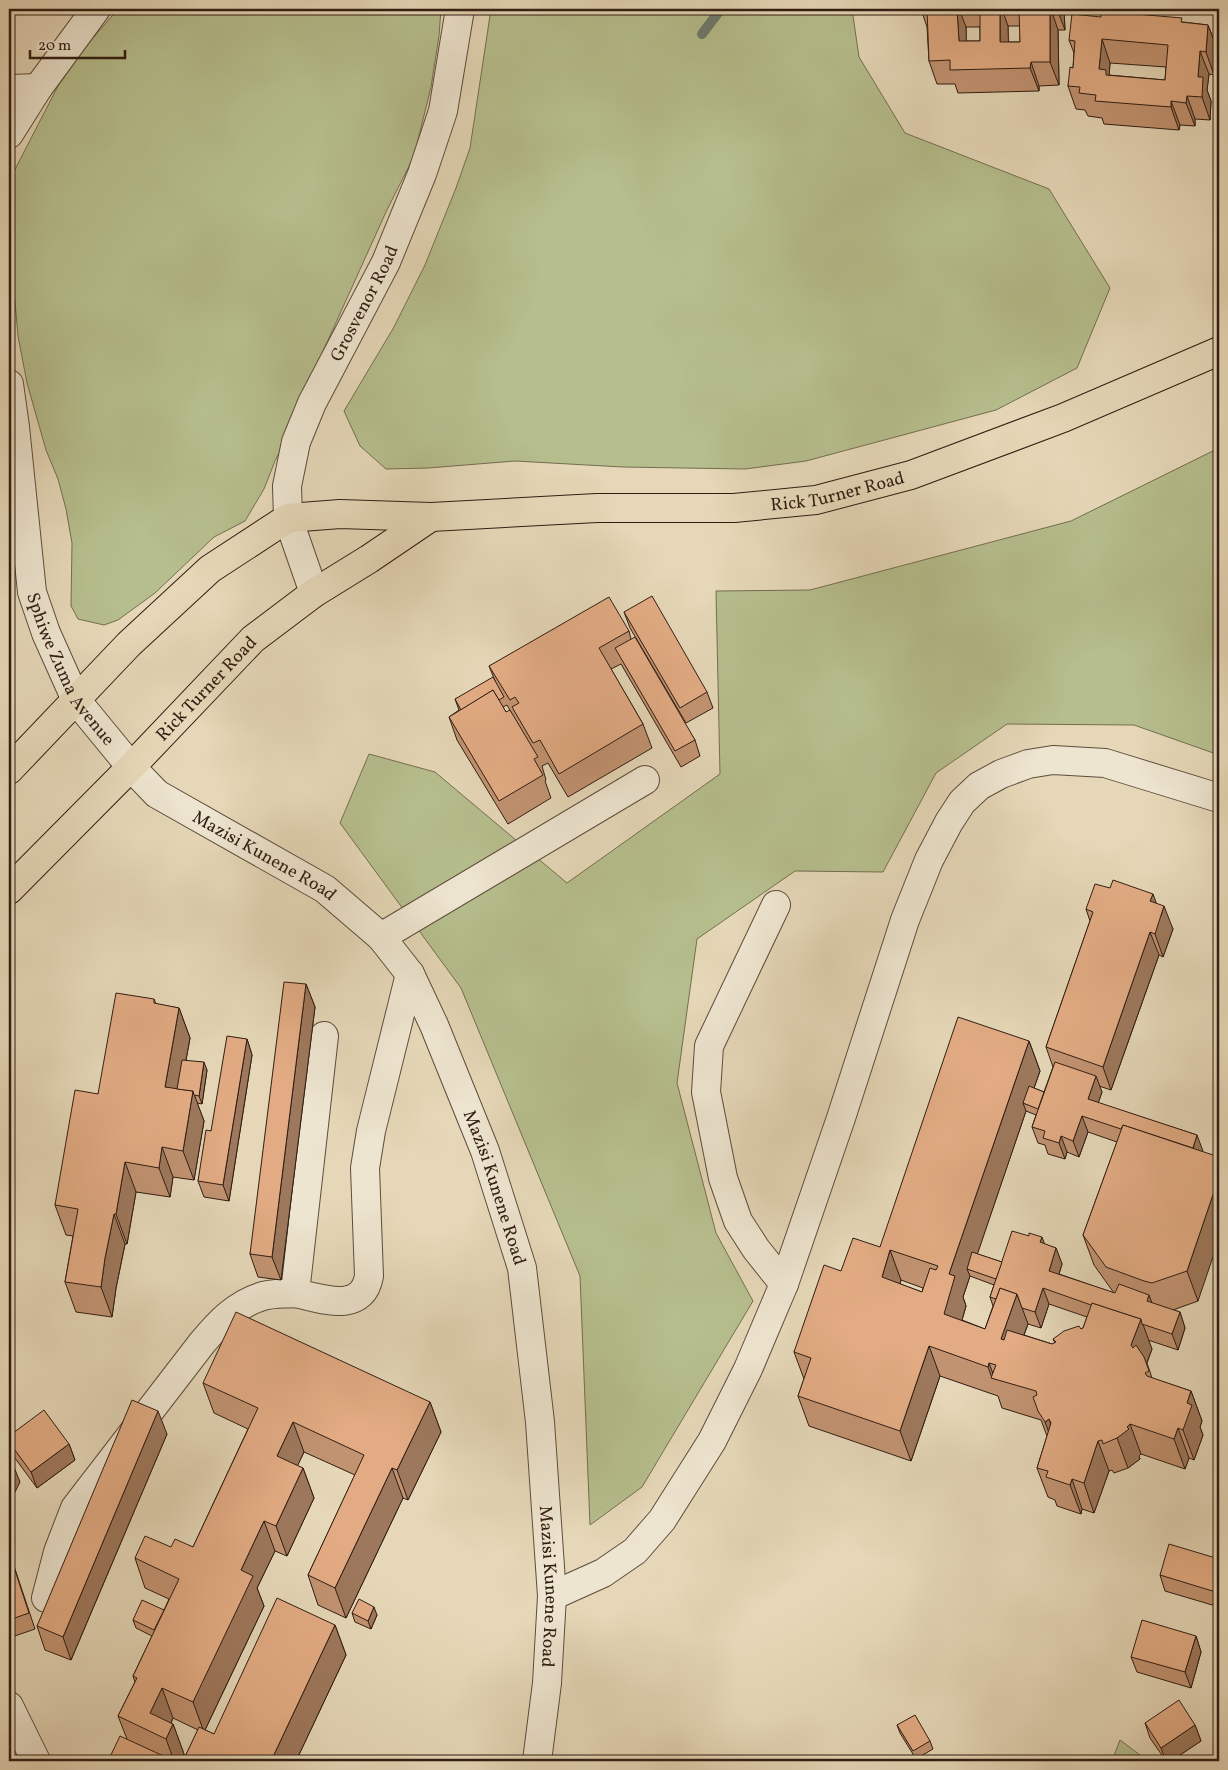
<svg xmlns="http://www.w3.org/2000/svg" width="1228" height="1770" font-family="Vollkorn,serif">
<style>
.green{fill:#b6be8d;stroke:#736e50}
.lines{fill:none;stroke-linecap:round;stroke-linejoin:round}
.stream{stroke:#6d7b6f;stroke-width:10}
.minor-casing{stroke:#5d4c3c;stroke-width:30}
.major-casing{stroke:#301d13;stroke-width:30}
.minor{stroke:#eee5d0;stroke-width:28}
.major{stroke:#e5d7b7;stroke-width:28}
.wall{fill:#c29371;stroke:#301d13;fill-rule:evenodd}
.shaded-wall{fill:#9e785c;stroke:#301d13}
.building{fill:#e2ab83;stroke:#301d13;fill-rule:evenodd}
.labels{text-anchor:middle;stroke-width:4.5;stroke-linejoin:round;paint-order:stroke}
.street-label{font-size:18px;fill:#301d13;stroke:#eee5d0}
</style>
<rect width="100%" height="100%" fill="#e5d7b7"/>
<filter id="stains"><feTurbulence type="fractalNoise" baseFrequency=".004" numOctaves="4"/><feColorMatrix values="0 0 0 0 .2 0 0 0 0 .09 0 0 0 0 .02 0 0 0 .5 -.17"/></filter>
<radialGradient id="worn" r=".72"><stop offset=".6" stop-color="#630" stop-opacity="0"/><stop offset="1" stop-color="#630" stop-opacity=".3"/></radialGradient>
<g class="green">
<polygon points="118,9 441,9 439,36 431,87 414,156 386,212 324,349 294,423 275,461 264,489 245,521 214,537 155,593 118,620 104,625 78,619 71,606 72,543 66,509 58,479 46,450 27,383 18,336 13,279 9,256 9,181 58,86 86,46"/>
<polygon points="491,9 852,9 859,57 905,133 1049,189 1110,288 1077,368 996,410 806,461 745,469 623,467 515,461 428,468 386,469 360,446 344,411 394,327 425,265 456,188 470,148"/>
<polygon points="1219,448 1219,755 1134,725 1007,724 936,773 883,872 795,871 697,939 677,1083 716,1233 753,1301 642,1487 590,1525 580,1276 461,988 340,823 369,754 435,772 567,883 720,774 716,591 810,590 1071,521"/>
<polygon points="1120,1740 1148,1761 1112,1761"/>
</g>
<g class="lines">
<polyline class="stream" points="702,34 721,9"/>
<defs>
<g id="minor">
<polyline points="9,89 38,88"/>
<polyline points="9,134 38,88 96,9"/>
<path id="s1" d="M9 384 15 427 32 592 46 633 76 700 131 767 157 794 325 889 381 937 410 974 434 1025 485 1151 522 1268 540 1422 552 1596 547 1683 537 1761"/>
<path id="s2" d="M314 593 288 518 287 486 296 442 312 403 386 262 422 174 443 111 460 9"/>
<polyline points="776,905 709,1046 706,1092 723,1178 738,1221 756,1249 784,1284"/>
<polyline points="381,937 645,780"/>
<path d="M295 1293C321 1298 362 1315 369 1276L365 1168 371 1131 410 974"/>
<polyline points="552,1596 603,1573 635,1551 662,1520 712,1441 748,1369 784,1284 841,1118 905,920 929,860 949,822 962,802 979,786 1001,774 1028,764 1053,760 1105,763 1219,798"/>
<path d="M46 1598 58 1552 75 1508 202 1343C218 1324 235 1305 260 1297 270 1293 284 1294 295 1293L324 1036"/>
<polyline points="9,1706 36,1761"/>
</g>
<g id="major">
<path id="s3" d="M9 770 129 644 210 569 288 518 340 514 431 517 597 508H734L816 500 911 475 1063 418 1219 351"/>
<path id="s4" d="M9 890 131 767 253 639 314 593 369 559 431 517"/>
</g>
</defs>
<use href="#minor" class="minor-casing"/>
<use href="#major" class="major-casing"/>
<use href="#minor" class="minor"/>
<use href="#major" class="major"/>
</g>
<g class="wall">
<path d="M921 9H1064L1065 30H1058L1059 85 1039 86V91L958 93 955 84H937L929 61 927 27ZM1008 26H1020V42H1008ZM966 27H980V41H966Z"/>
<path d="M1183 22 1208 25 1217 48 1214 75 1209 74 1207 90 1211 101 1210 120 1195 119V126L1180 125 1179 130 1104 124 1102 118 1088 116 1085 110 1076 109 1068 86 1073 68 1074 53 1069 40ZM1110 63 1166 67 1165 80 1109 75Z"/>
<polygon points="624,612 707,692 713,708 686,723 630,628"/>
<path d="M629 631 631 639 695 740 700 756 681 767 621 664 611 669 643 724 652 748 568 797 548 763 542 766 546 780 545 781 551 798 508 824 457 740 449 717 459 710 455 699 495 681 489 666ZM507 705 513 716 506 712 503 707Z"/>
<path d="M1156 903 1173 929 1163 957 1159 955 1111 1090 1099 1086 1102 1092 1098 1103 1197 1135 1198 1301 1173 1310 1180 1312 1185 1328 1178 1350 1148 1340 1152 1349 1147 1363 1152 1378 1191 1391 1202 1421 1200 1427 1203 1435 1194 1460 1189 1458 1185 1469 1141 1454 1139 1456 1140 1459 1128 1468 1114 1473 1112 1470 1109 1471 1094 1513 1082 1509 1081 1514 1057 1506 1055 1500 1048 1497 1037 1468 1047 1436 1041 1420 1002 1408 998 1396 940 1376 911 1461 809 1426 798 1396 804 1379 794 1352 841 1271 880 1247 1029 1041 1040 1071 1034 1088 1044 1092 1053 1067 1046 1047 1090 921 1086 909ZM1026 1111 1036 1115 1032 1127 1038 1143 1045 1145 1048 1154 1065 1159 1067 1152 1079 1157 1088 1132 1117 1142 1083 1235 1094 1265 1114 1293 1059 1274 1062 1264 1056 1248 1044 1244 1002 1262 977 1254ZM970 1276 994 1285 990 1297 993 1306 985 1329 962 1320 966 1306 963 1297ZM901 1280 923 1288 922 1292 900 1284ZM1049 1304 1087 1317 1083 1328 1053 1339 1055 1343 1052 1344 1024 1335 1028 1324 1041 1328Z"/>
<polygon points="306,984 315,1007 281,1280 258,1277 250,1254"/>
<polygon points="154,999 156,1004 179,1008 190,1038 186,1060 207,1070 202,1104 197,1103 204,1121 194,1180 173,1177 170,1197 136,1192 127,1244 125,1244 116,1288 112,1317 76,1312 65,1282 73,1236 66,1235 55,1205 98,1094"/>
<polygon points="247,1039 252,1055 229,1201 204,1197 198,1181 211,1131"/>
<polygon points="203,1383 430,1402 441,1432 408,1500 403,1498 346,1618 318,1605 308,1575 355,1475 304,1452 297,1466 303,1468 314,1498 287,1556 275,1551 257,1588 264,1606 205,1730 214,1734 335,1625 346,1655 296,1761 183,1761 198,1730 173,1718 171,1723 173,1724 184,1754 181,1761 108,1761 127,1739 118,1716 135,1682 133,1676 152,1636 136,1628 133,1620 164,1610 169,1599 145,1588 135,1558 171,1547 193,1547 248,1429 214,1413"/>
<polygon points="167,1434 71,1660 45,1650 37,1626"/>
<polygon points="9,1442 69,1444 75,1460 37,1488 12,1454 9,1446"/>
<polygon points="9,1551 35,1629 9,1638"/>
<polygon points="1219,1559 1219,1607 1165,1591 1160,1575"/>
<polygon points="352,1613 377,1615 371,1629 355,1622"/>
<polygon points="1196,1636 1201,1652 1191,1688 1137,1672 1131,1657"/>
<polygon points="1145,1723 1195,1725 1201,1741 1171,1761 1166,1761 1150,1738"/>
<polygon points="897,1725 930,1741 933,1749 916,1759 900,1733"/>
</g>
<g class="shaded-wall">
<polygon points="957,9 959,9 966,27 967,65 959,41"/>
<polygon points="1000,9 1002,9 1008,26 1009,65 1000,42"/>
<polygon points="1050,9 1051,9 1058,30 1059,85 1050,62"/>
<polygon points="1057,9 1064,9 1065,30"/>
<polygon points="1208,25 1217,48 1214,75 1206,52"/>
<polygon points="1102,39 1110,63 1109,78 1099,69"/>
<polygon points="1200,51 1209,74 1207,90 1211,101 1210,120 1202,97 1198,77"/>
<polygon points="1031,62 1039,86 1039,91 1030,68"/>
<polygon points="1187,96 1195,119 1195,126 1186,103"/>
<polygon points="1171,101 1180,125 1179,130 1171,107"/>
<polygon points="1153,894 1161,916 1164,906 1173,929 1163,957 1155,934 1150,901"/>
<polygon points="1150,932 1159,955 1111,1090 1103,1067"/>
<polygon points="306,984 315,1007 281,1280 272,1257"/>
<polygon points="179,1008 190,1038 180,1092 165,1087"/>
<polygon points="247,1039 252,1055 229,1201 223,1185"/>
<polygon points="1029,1041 1040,1071 1028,1105 1023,1103 1026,1111 972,1270 967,1269 970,1276 963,1297 966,1306 955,1344 944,1314 949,1274"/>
<polygon points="204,1062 207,1070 202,1104 199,1096"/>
<polygon points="1096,1076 1102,1092 1094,1115 1088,1099"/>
<polygon points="193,1091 204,1121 194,1180 183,1151"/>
<polygon points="1082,1116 1088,1132 1079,1157 1073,1141"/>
<polygon points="1197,1135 1203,1151 1190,1159"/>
<polygon points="1061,1136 1067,1152 1065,1159 1059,1143"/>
<polygon points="162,1147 173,1177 170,1197 159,1168"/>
<polygon points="125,1162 136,1192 127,1244 116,1214"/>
<polygon points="1219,1177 1219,1239 1198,1301 1187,1271"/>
<polygon points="114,1214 125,1244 116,1288 112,1317 101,1287 105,1258"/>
<polygon points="1042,1237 1048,1253 1040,1242"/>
<polygon points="1056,1248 1062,1264 1055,1287 1049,1271"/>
<polygon points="890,1250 901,1280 893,1307 882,1277"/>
<polygon points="1043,1288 1049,1304 1041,1328 1035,1312"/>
<polygon points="1017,1294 1028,1324 1011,1369 1001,1339"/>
<polygon points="1149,1295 1155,1311 1147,1301"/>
<polygon points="1180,1312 1185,1328 1178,1350 1172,1334"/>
<polygon points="1141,1319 1152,1349 1142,1375 1131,1345"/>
<polygon points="929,1346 940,1376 911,1461 900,1431"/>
<polygon points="989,1363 995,1379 992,1378 988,1367"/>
<polygon points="1191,1391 1202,1421 1200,1427 1203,1435 1194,1460 1183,1430 1187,1403"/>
<polygon points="430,1402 441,1432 408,1500 397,1470"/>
<polygon points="158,1411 167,1434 71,1660 63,1637"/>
<polygon points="1049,1419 1060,1449 1056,1452 1045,1422"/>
<polygon points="293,1422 304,1452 288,1486 277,1456"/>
<polygon points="1130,1424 1141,1454 1139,1456 1140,1459 1128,1468 1117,1438"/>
<polygon points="1178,1428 1189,1458 1185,1469 1174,1439"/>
<polygon points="1098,1441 1109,1471 1094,1513 1084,1483"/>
<polygon points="69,1444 75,1460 37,1488 31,1472"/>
<polygon points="14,1467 20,1482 9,1504 9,1477"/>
<polygon points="303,1468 314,1498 287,1556 276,1526"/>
<polygon points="392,1468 403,1498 346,1618 335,1588"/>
<polygon points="1072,1479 1082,1509 1081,1514 1070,1485"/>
<polygon points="264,1521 275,1551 257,1588 264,1606 204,1732 193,1702 241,1570"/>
<polygon points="374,1607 377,1615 371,1629 368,1621"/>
<polygon points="335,1625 346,1655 296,1761 271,1761"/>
<polygon points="1196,1636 1201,1652 1191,1688 1185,1672"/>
<polygon points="162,1688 173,1718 164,1738 150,1713"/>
<polygon points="173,1724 184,1754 181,1761 174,1761 166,1739"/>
<polygon points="1195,1725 1201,1741 1171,1761 1166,1761 1161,1748"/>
</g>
<g class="building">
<polygon points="927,9 957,9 959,41 980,41 980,9 1000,9 1000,42 1020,42 1019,9 1050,9 1050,62 1031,62 1030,68 950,70 950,60 929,61"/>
<path d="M1101 11 1182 18 1181 22 1208 25 1206 52 1200 51 1198 77H1203L1202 97 1187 96 1186 103 1171 101V107L1095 101 1096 95 1079 93 1080 87 1068 86 1070 67 1073 68 1075 41 1069 40 1072 14 1101 17ZM1102 39 1168 45 1165 80 1106 75V70L1099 69Z"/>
<polygon points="652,596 707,692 680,708 624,612"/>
<polygon points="609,597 629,631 599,648 643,724 559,774 540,740 533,743 512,707 519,703 515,697 510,700 489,666"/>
<polygon points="635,637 695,740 675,751 615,648"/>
<polygon points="493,677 504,697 499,700 493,690 461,710 455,699"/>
<polygon points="493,690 506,712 510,710 538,757 534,759 543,775 499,801 449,717"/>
<polygon points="1113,880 1153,894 1150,901 1164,906 1155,934 1150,932 1103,1067 1046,1047 1093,912 1086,909 1095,884 1110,888"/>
<polygon points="284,982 306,984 272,1257 250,1254"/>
<polygon points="116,993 154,999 154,1003 179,1008 165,1087 193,1091 183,1151 162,1147 159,1168 125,1162 116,1214 114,1214 105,1258 101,1287 65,1282 78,1209 55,1205 75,1090 98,1094"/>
<path d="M958 1017 1029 1041 949 1274 955 1276 944 1314 985 1329 1000 1288 1017 1294 1001 1339 1004 1340 1007 1330 1052 1344 1056 1342 1053 1339 1064 1331 1079 1326 1081 1329 1083 1328 1092 1303 1141 1319 1131 1345 1133 1348 1136 1345 1144 1357 1149 1371 1145 1373 1147 1376 1191 1391 1187 1403 1192 1405 1183 1430 1178 1428 1174 1439 1130 1424 1127 1427 1129 1429 1117 1438 1103 1444 1102 1440 1098 1441 1084 1483 1072 1479 1070 1485 1046 1477 1048 1471 1037 1468 1051 1423 1049 1419 1045 1422 1038 1411 1033 1397 1037 1395 1036 1391 991 1378 996 1365 989 1363 988 1367 929 1346 900 1431 798 1396 811 1358 794 1352 824 1265 841 1271 853 1238 880 1247ZM890 1250 938 1266 936 1270 930 1268 922 1292 882 1277Z"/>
<polygon points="227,1036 247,1039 223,1185 198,1181 206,1130 211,1131"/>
<polygon points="182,1060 204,1062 199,1096 194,1095 193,1091 177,1089"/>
<polygon points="1055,1062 1096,1076 1088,1099 1197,1135 1193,1148 1123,1125 1121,1129 1082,1116 1073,1141 1061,1136 1059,1143 1043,1138 1045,1131 1032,1127"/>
<polygon points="1029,1086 1044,1092 1038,1109 1023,1103"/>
<polygon points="1123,1125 1219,1157 1219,1177 1187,1271 1152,1283 1144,1281 1106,1267 1083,1235"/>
<polygon points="1012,1231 1029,1236 1029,1233 1042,1237 1040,1242 1056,1248 1049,1271 1115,1293 1119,1284 1149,1295 1147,1301 1180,1312 1172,1334 1142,1324 1141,1319 1092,1303 1091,1305 1043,1288 1035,1312 1022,1308 1017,1294 1000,1288 996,1299 990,1297"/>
<polygon points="972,1252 1002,1262 996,1279 967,1269"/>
<polygon points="236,1312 430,1402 397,1470 392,1468 335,1588 308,1575 364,1455 293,1422 277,1456 303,1468 276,1526 264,1521 241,1570 253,1576 193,1702 162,1688 150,1713 173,1724 166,1739 118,1716 137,1678 133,1676 179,1579 135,1558 145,1536 171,1547 175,1539 193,1547 258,1408 203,1383"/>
<polygon points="132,1400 158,1411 63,1637 37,1626"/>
<polygon points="44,1410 69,1444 31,1472 9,1442 9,1436"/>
<polygon points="9,1464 14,1467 9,1477"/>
<polygon points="1169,1544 1219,1559 1219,1593 1160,1575"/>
<polygon points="9,1552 29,1613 9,1620"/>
<polygon points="277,1598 335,1625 271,1761 183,1761 199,1727 214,1734"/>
<polygon points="359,1599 374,1607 368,1621 352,1613"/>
<polygon points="142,1600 164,1610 154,1630 133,1620"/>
<polygon points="1142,1620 1196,1636 1185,1672 1131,1657"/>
<polygon points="1179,1700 1195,1725 1161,1748 1145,1723"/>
<polygon points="915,1715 930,1741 913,1751 897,1725"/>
<polygon points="120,1736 170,1759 169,1761 108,1761"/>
</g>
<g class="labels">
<g class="street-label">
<text dy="6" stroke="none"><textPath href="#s2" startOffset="311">Grosvenor Road</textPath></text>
<text dy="6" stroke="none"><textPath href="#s3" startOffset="929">Rick Turner Road</textPath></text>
<text dy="6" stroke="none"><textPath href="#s1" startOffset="296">Sphiwe Zuma Avenue</textPath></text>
<text dy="6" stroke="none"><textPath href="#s4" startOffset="282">Rick Turner Road</textPath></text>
<text dy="6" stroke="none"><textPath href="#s1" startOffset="574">Mazisi Kunene Road</textPath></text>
<text dy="6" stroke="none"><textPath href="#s1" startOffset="994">Mazisi Kunene Road</textPath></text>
<text dy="6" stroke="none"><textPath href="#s1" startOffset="1399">Mazisi Kunene Road</textPath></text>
</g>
</g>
<rect width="1228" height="1770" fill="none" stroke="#e5d7b7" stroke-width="30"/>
<rect x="10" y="10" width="1208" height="1750" fill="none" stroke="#301d13" stroke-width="2.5"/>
<rect x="15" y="15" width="1198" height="1740" fill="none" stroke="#301d13"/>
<path d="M30 50v8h95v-8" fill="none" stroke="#301d13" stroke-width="2.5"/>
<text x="38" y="50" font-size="15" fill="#301d13" stroke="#eee5d0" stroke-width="4" paint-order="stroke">20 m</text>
<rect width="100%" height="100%" filter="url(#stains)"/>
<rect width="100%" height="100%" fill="url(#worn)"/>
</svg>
